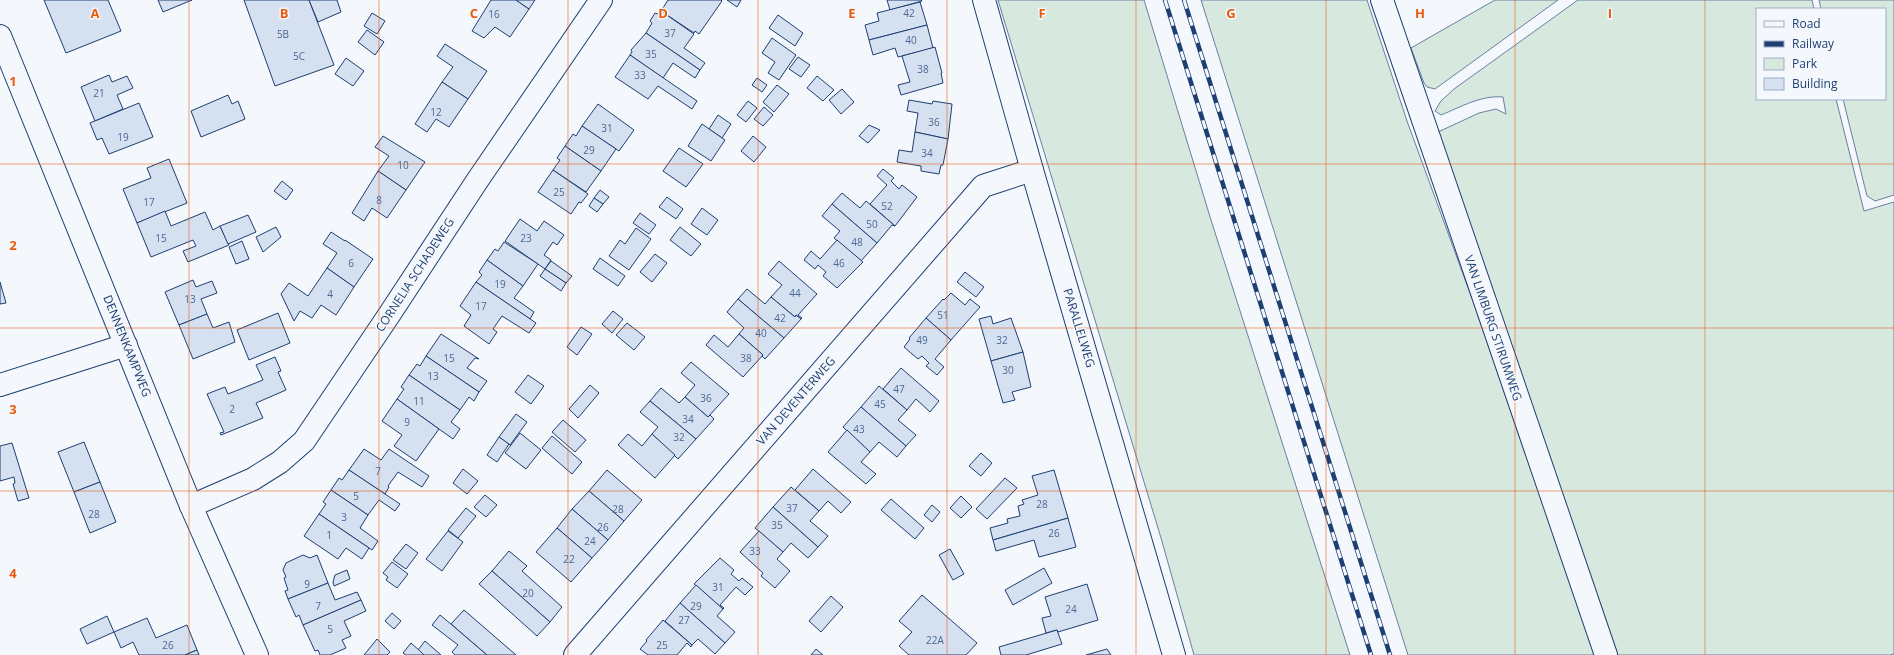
<svg xmlns="http://www.w3.org/2000/svg" width="1894" height="655" font-family="'Open Sans',sans-serif">
<style>
.green{fill:#d7e8df;stroke:#687fa3}
.building{fill:#d5e0f0;stroke:#1d3f73}
.lines{fill:none;stroke-linecap:round;stroke-linejoin:round}
.street-casing{stroke:#1d3f73;stroke-width:24}
.street{stroke:#f4f7fb;stroke-width:22}
.rail-casing{stroke:#1d3f73;stroke-width:4.5}
.rail{stroke:#f4f7fb;stroke-width:3;stroke-dasharray:9;stroke-linecap:butt}
.grid{fill:none;stroke:#e8590c;stroke-width:1;stroke-opacity:0.55}
.labels{text-anchor:middle;stroke-width:3;stroke-linejoin:round;paint-order:stroke}
.number-label{font-size:10px;fill:#4b6792}
.street-label{font-size:12px;fill:#1d3f73;stroke:#f4f7fb}
.grid-label{font-size:13px;text-anchor:middle;font-weight:bold;fill:#e8590c;stroke:#f4f7fb;stroke-width:3;stroke-linejoin:round;paint-order:stroke}
</style>
<rect width="100%" height="100%" fill="#f4f7fb"/>
<g class="green">
<polygon points="998,0 1144,0 1211,220 1350,655 1194,655 1161,538"/>
<polygon points="1201,0 1367,0 1407,121 1474,304 1595,655 1408,655"/>
<polygon points="1495,0 1558,0 1435,89 1427,87 1424,83 1411,48"/>
<path d="M1578 0H1812L1814 9H1757V99H1836L1864 211 1894 202V654L1890 655H1617L1438 132 1479 113 1496 109 1506 114 1503 97C1481 95 1461 107 1441 115L1435 111 1441 101 1454 89Z"/>
<polygon points="1819,0 1894,0 1894,195 1875,201 1867,196 1843,99 1885,99 1885,9 1821,9"/>
</g>
<g class="building">
<polygon points="44,0 108,0 121,31 66,53"/>
<polygon points="158,0 192,0 163,12"/>
<polygon points="244,0 309,0 334,65 275,86"/>
<polygon points="309,0 337,0 341,12 318,22"/>
<polygon points="491,0 516,0 529,9 510,37 495,27 484,38 472,31"/>
<polygon points="516,0 535,0 529,9"/>
<polygon points="668,0 721,0 722,1 699,34 695,31 694,33 661,11"/>
<polygon points="727,0 741,0 737,7"/>
<polygon points="887,0 921,0 922,1 890,10"/>
<polygon points="920,2 927,25 869,40 865,25 879,21 877,13"/>
<polygon points="661,11 694,34 684,48 705,63 700,70 646,33 652,23 650,21 655,13 658,14"/>
<polygon points="372,13 385,21 377,34 364,26"/>
<polygon points="778,15 803,33 795,46 769,28"/>
<polygon points="927,25 933,48 898,57 895,48 873,55 869,40"/>
<polygon points="367,30 384,42 375,55 358,42"/>
<polygon points="646,33 700,70 695,78 673,63 663,78 630,55 632,52 631,50"/>
<polygon points="772,38 796,55 779,80 768,73 775,62 762,53"/>
<polygon points="445,44 487,71 468,99 442,82 453,67 437,56"/>
<polygon points="935,47 942,73 941,73 943,83 901,95 898,85 910,82 902,56"/>
<polygon points="630,55 697,101 692,109 658,86 648,99 615,77"/>
<polygon points="798,57 810,65 801,77 789,69"/>
<polygon points="346,58 364,71 353,86 335,74"/>
<polygon points="109,75 112,82 127,76 133,88 117,95 123,109 95,121 81,87"/>
<polygon points="817,76 834,90 823,101 807,88"/>
<polygon points="757,78 767,85 762,92 752,85"/>
<polygon points="442,82 468,99 449,127 436,119 427,132 415,124"/>
<polygon points="777,85 789,94 774,112 763,102"/>
<polygon points="842,89 854,102 841,114 829,100"/>
<polygon points="228,95 232,104 238,101 245,119 201,137 191,111"/>
<polygon points="909,100 932,104 933,101 952,104 948,139 915,132 918,113 907,111"/>
<polygon points="748,101 757,108 746,122 737,115"/>
<polygon points="139,103 153,137 109,154 102,138 97,140 90,123"/>
<polygon points="598,104 634,130 619,151 582,126"/>
<polygon points="764,107 773,115 763,126 754,119"/>
<polygon points="718,115 731,124 722,138 709,129"/>
<polygon points="702,124 725,140 711,161 688,146"/>
<polygon points="869,125 880,130 868,143 859,136"/>
<polygon points="582,126 616,149 601,171 565,146 573,134 576,136"/>
<polygon points="915,132 948,139 943,165 941,165 939,174 921,171 921,166 897,162 899,150 912,152"/>
<polygon points="383,136 425,162 406,190 378,171 389,156 375,147"/>
<polygon points="753,136 766,147 754,162 741,151"/>
<polygon points="565,146 601,171 586,192 553,170 560,160 557,158"/>
<polygon points="679,148 703,164 686,187 663,171"/>
<polygon points="169,159 187,203 137,223 123,189 151,178 147,168"/>
<polygon points="883,169 894,178 891,181 899,189 902,185 917,197 895,226 870,204 887,185 877,176"/>
<polygon points="553,170 588,194 581,203 579,202 571,214 538,192"/>
<polygon points="378,171 406,190 387,218 372,208 364,221 352,213"/>
<polygon points="282,181 293,190 286,200 274,191"/>
<polygon points="600,190 609,197 603,204 594,198"/>
<polygon points="842,193 860,208 866,201 895,226 892,225 877,243 832,204"/>
<polygon points="667,197 683,209 676,219 659,207"/>
<polygon points="594,198 603,204 597,212 589,206"/>
<polygon points="832,204 877,243 861,261 834,238 840,231 822,216"/>
<polygon points="702,208 718,220 707,235 691,224"/>
<polygon points="165,211 171,226 205,212 213,230 220,226 229,245 188,262 183,251 196,246 193,240 151,257 137,223"/>
<polygon points="640,213 656,225 649,234 633,223"/>
<polygon points="248,215 256,232 228,244 220,226"/>
<polygon points="520,219 537,231 544,221 564,235 557,245 553,242 544,255 551,260 545,269 505,241"/>
<polygon points="276,227 281,237 263,252 256,237"/>
<polygon points="680,227 701,244 691,256 670,240"/>
<polygon points="636,228 651,239 629,270 609,256 620,240 625,244"/>
<polygon points="331,232 345,241 345,240 373,259 354,287 327,268 337,253 323,244"/>
<polygon points="837,240 863,262 837,288 823,276 826,272 818,265 815,269 804,260 811,251 820,259"/>
<polygon points="242,241 249,259 236,264 229,247"/>
<polygon points="504,242 538,264 523,286 487,260 495,249 498,251"/>
<polygon points="655,254 667,263 652,282 640,272"/>
<polygon points="600,258 625,276 618,286 593,269"/>
<polygon points="487,260 523,286 514,298 534,312 530,319 476,282 482,275 479,272"/>
<polygon points="551,261 572,276 566,283 545,269"/>
<polygon points="779,261 817,294 798,315 802,318 801,319 796,315 795,317 771,297 782,285 768,274"/>
<polygon points="327,268 354,287 336,315 321,305 312,318 300,311 294,321 281,294 289,283 308,296"/>
<polygon points="545,269 566,283 561,291 540,276"/>
<polygon points="965,272 984,287 976,297 957,282"/>
<polygon points="193,280 196,287 212,281 217,293 201,299 207,314 179,325 165,292"/>
<polygon points="0,282 6,303 0,304"/>
<polygon points="476,282 536,323 529,333 502,316 493,329 497,332 489,344 464,326 471,315 460,306"/>
<polygon points="747,289 765,304 771,297 795,317 796,315 801,319 784,338 738,299"/>
<polygon points="951,293 965,305 970,299 980,307 951,340 926,318 943,299 944,300"/>
<polygon points="738,299 784,338 765,359 762,356 763,355 739,334 744,328 727,312"/>
<polygon points="613,311 623,319 612,333 602,324"/>
<polygon points="278,313 290,343 249,360 237,330"/>
<polygon points="207,314 213,328 229,322 235,342 193,359 179,325"/>
<polygon points="991,316 993,324 1011,318 1023,352 991,361 979,319"/>
<polygon points="926,318 951,340 935,359 944,367 937,375 926,366 929,363 922,356 918,359 904,347 910,339 909,338"/>
<polygon points="627,323 645,337 634,350 616,335"/>
<polygon points="581,327 592,334 577,355 567,347"/>
<polygon points="441,334 479,359 475,358 467,368 487,381 479,392 426,356"/>
<polygon points="739,334 763,355 743,377 706,345 714,335 728,347"/>
<polygon points="1023,352 1031,387 1012,392 1015,400 1003,403 991,361"/>
<polygon points="426,356 479,392 474,401 469,397 460,410 409,375 417,364 420,366"/>
<polygon points="275,357 281,371 278,372 286,390 256,403 263,418 221,435 220,433 224,432 207,394 225,387 228,394 263,380 256,365"/>
<polygon points="691,362 729,394 708,417 685,397 695,385 681,373"/>
<polygon points="901,368 939,401 930,412 916,399 907,410 883,389"/>
<polygon points="409,375 460,410 451,422 460,429 453,439 397,399 404,389 401,387"/>
<polygon points="528,375 544,386 531,404 515,392"/>
<polygon points="590,385 599,393 578,418 569,409"/>
<polygon points="879,386 907,410 898,420 916,435 906,446 861,407"/>
<polygon points="661,388 679,403 685,397 708,417 710,415 714,419 696,439 650,401"/>
<polygon points="397,399 439,429 416,461 394,446 402,435 382,421"/>
<polygon points="650,401 696,439 678,459 652,434 658,427 640,412"/>
<polygon points="861,407 906,446 897,457 879,442 870,452 843,427"/>
<polygon points="516,414 527,422 510,445 499,437"/>
<polygon points="563,420 586,440 575,452 552,432"/>
<polygon points="847,430 870,452 861,462 876,474 866,484 828,452"/>
<polygon points="520,433 541,450 526,469 505,453"/>
<polygon points="628,434 642,446 652,434 675,455 655,478 618,445"/>
<polygon points="552,436 582,462 572,474 542,448"/>
<polygon points="499,437 509,444 497,462 487,455"/>
<polygon points="84,442 100,482 74,492 58,452"/>
<polygon points="12,443 29,498 18,501 13,484 15,483 14,477 0,481 0,446"/>
<polygon points="364,449 381,460 389,449 429,476 422,487 398,472 388,486 389,487 385,494 349,470"/>
<polygon points="981,453 992,463 981,476 969,466"/>
<polygon points="463,469 478,481 467,494 453,483"/>
<polygon points="813,469 851,502 841,513 828,501 819,511 795,490"/>
<polygon points="349,470 400,504 395,511 379,500 368,515 331,490 339,478 342,480"/>
<polygon points="607,470 642,500 624,521 589,491"/>
<polygon points="1054,470 1068,518 993,540 990,528 1008,523 1007,519 1020,516 1018,506 1024,504 1022,500 1038,495 1032,476"/>
<polygon points="1005,478 1017,488 987,519 976,509"/>
<polygon points="100,482 116,522 90,533 74,492"/>
<polygon points="791,487 819,511 810,521 828,536 818,547 773,507"/>
<polygon points="331,490 368,515 360,528 378,541 372,550 319,514 326,504 323,502"/>
<polygon points="589,491 624,521 608,540 572,509"/>
<polygon points="485,495 497,505 486,517 474,507"/>
<polygon points="961,496 972,507 961,518 950,508"/>
<polygon points="891,499 924,528 915,539 881,510"/>
<polygon points="932,505 940,512 932,522 924,515"/>
<polygon points="773,507 818,547 808,558 791,543 783,552 755,528"/>
<polygon points="466,508 476,516 458,538 448,530"/>
<polygon points="572,509 608,540 592,558 557,528"/>
<polygon points="319,514 369,548 362,559 346,548 338,559 304,536"/>
<polygon points="1068,518 1076,547 1039,557 1034,540 996,551 993,540"/>
<polygon points="557,528 592,558 571,582 536,552"/>
<polygon points="448,531 463,542 442,571 426,559"/>
<polygon points="759,531 783,552 777,559 790,571 775,588 761,576 763,573 740,552"/>
<polygon points="406,544 418,553 406,569 393,560"/>
<polygon points="950,549 964,574 953,580 939,555"/>
<polygon points="509,551 527,566 522,571 562,607 550,622 492,571"/>
<polygon points="303,555 310,558 317,555 328,583 288,599 285,591 288,590 284,578 286,577 283,570 286,563"/>
<polygon points="720,558 734,570 731,574 739,581 742,578 753,587 745,595 736,587 720,605 724,608 723,609 694,584"/>
<polygon points="392,562 408,574 397,588 386,580 388,577 383,573"/>
<polygon points="1044,568 1052,583 1013,605 1005,590"/>
<polygon points="347,570 350,579 334,586 333,582 335,575"/>
<polygon points="492,571 550,622 537,636 479,584"/>
<polygon points="328,583 335,600 357,592 361,600 303,625 299,615 296,617 288,599"/>
<polygon points="1087,584 1098,620 1058,632 1057,630 1046,633 1042,618 1051,616 1045,597"/>
<polygon points="696,585 723,609 717,616 735,632 725,643 680,603"/>
<polygon points="922,595 977,643 966,655 909,655 899,646 912,632 899,621"/>
<polygon points="831,596 843,607 821,632 809,621"/>
<polygon points="361,600 366,611 344,621 351,636 342,640 346,648 330,655 320,655 318,650 315,651 303,625"/>
<polygon points="680,603 725,643 715,654 698,639 692,645 665,621"/>
<polygon points="464,610 516,655 487,655 451,624"/>
<polygon points="392,613 401,621 394,629 385,621"/>
<polygon points="440,615 452,625 487,655 455,655 452,652 458,645 432,625"/>
<polygon points="107,616 114,632 87,644 80,629"/>
<polygon points="147,618 156,638 187,625 197,650 185,655 139,655 133,642 121,648 114,632"/>
<polygon points="663,620 692,645 691,647 687,643 677,655 648,655 640,649 647,641 646,640"/>
<polygon points="1057,630 1062,644 1026,655 1001,655 999,647"/>
<polygon points="377,639 390,652 387,655 364,655"/>
<polygon points="425,641 441,655 424,655 418,650"/>
<polygon points="411,643 420,651 424,655 406,655 403,653"/>
<polygon points="816,649 823,655 811,655"/>
<polygon points="1107,649 1111,655 1086,655"/>
<polygon points="197,650 199,655 185,655"/>
</g>
<g class="lines">
<defs>
<g id="street">
<polyline points="984,0 1032,170 1174,655"/>
<polyline points="1382,0 1606,655"/>
<polyline points="0,36 191,506 257,655"/>
<polyline points="0,385 126,345"/>
<polyline points="191,506 253,479 280,462 304,441 389,315 477,181 601,0"/>
<polyline points="575,655 983,186 1032,170"/>
</g>
</defs>
<use href="#street" class="street-casing"/>
<use href="#street" class="street"/>
<defs>
<g id="rail">
<polyline points="1165,0 1371,655"/>
<polyline points="1184,0 1390,655"/>
</g>
</defs>
<use href="#rail" class="rail-casing"/>
<use href="#rail" class="rail"/>
</g>
<path class="grid" d="M189 0V655M379 0V655M568 0V655M758 0V655M947 0V655M1136 0V655M1326 0V655M1515 0V655M1705 0V655M0 164H1894M0 328H1894M0 491H1894"/>
<g class="labels">
<g class="number-label">
<text x="909" y="17">42</text>
<text x="494" y="18">16</text>
<text x="670" y="37">37</text>
<text x="283" y="38">5B</text>
<text x="911" y="44">40</text>
<text x="651" y="58">35</text>
<text x="299" y="60">5C</text>
<text x="923" y="73">38</text>
<text x="640" y="79">33</text>
<text x="99" y="97">21</text>
<text x="436" y="116">12</text>
<text x="934" y="126">36</text>
<text x="607" y="132">31</text>
<text x="123" y="141">19</text>
<text x="589" y="154">29</text>
<text x="927" y="157">34</text>
<text x="403" y="169">10</text>
<text x="559" y="196">25</text>
<text x="379" y="204">8</text>
<text x="149" y="206">17</text>
<text x="887" y="210">52</text>
<text x="872" y="228">50</text>
<text x="161" y="242">15</text>
<text x="526" y="242">23</text>
<text x="857" y="246">48</text>
<text x="351" y="267">6</text>
<text x="839" y="267">46</text>
<text x="500" y="288">19</text>
<text x="795" y="297">44</text>
<text x="330" y="298">4</text>
<text x="190" y="303">13</text>
<text x="481" y="310">17</text>
<text x="943" y="319">51</text>
<text x="780" y="322">42</text>
<text x="761" y="337">40</text>
<text x="922" y="344">49</text>
<text x="1002" y="344">32</text>
<text x="449" y="362">15</text>
<text x="746" y="362">38</text>
<text x="1008" y="374">30</text>
<text x="433" y="380">13</text>
<text x="899" y="393">47</text>
<text x="706" y="402">36</text>
<text x="419" y="405">11</text>
<text x="880" y="408">45</text>
<text x="232" y="413">2</text>
<text x="688" y="423">34</text>
<text x="407" y="426">9</text>
<text x="859" y="433">43</text>
<text x="679" y="441">32</text>
<text x="378" y="475">7</text>
<text x="356" y="500">5</text>
<text x="1042" y="508">28</text>
<text x="792" y="512">37</text>
<text x="618" y="513">28</text>
<text x="94" y="518">28</text>
<text x="344" y="521">3</text>
<text x="777" y="529">35</text>
<text x="603" y="531">26</text>
<text x="1054" y="537">26</text>
<text x="329" y="539">1</text>
<text x="590" y="545">24</text>
<text x="755" y="555">33</text>
<text x="569" y="563">22</text>
<text x="307" y="588">9</text>
<text x="718" y="591">31</text>
<text x="528" y="597">20</text>
<text x="318" y="610">7</text>
<text x="696" y="610">29</text>
<text x="1071" y="613">24</text>
<text x="684" y="624">27</text>
<text x="330" y="633">5</text>
<text x="935" y="644">22A</text>
<text x="168" y="649">26</text>
<text x="662" y="649">25</text>
</g>
<g class="street-label">
<text transform="translate(415 275) rotate(-57)" y="4">CORNELIA SCHADEWEG</text>
<text transform="translate(1079 328) rotate(73)" y="4">PARALLELWEG</text>
<text transform="translate(1493 328) rotate(71)" y="4">VAN LIMBURG STIRUMWEG</text>
<text transform="translate(127 346) rotate(68)" y="4">DENNENKAMPWEG</text>
<text transform="translate(796 401) rotate(-49)" y="4">VAN DEVENTERWEG</text>
</g>
</g>
<g class="grid-label">
<text x="95" y="18">A</text>
<text x="284" y="18">B</text>
<text x="474" y="18">C</text>
<text x="663" y="18">D</text>
<text x="852" y="18">E</text>
<text x="1042" y="18">F</text>
<text x="1231" y="18">G</text>
<text x="1420" y="18">H</text>
<text x="1610" y="18">I</text>
<text x="13" y="86">1</text>
<text x="13" y="250">2</text>
<text x="13" y="414">3</text>
<text x="13" y="578">4</text>
</g>
<rect x="1756" y="8" width="130" height="92" fill="#f4f7fb" stroke="#9eadc5"/>
<rect x="1764" y="21" width="20" height="6" fill="#f4f7fb" stroke="#9eadc5"/>
<text x="1792" y="28" font-size="12" fill="#1d3f73">Road</text>
<rect x="1764" y="41" width="20" height="6" fill="#1d3f73" stroke="#9eadc5"/>
<text x="1792" y="48" font-size="12" fill="#1d3f73">Railway</text>
<rect x="1764" y="58" width="20" height="12" fill="#d7e8df" stroke="#9eadc5"/>
<text x="1792" y="68" font-size="12" fill="#1d3f73">Park</text>
<rect x="1764" y="78" width="20" height="12" fill="#d5e0f0" stroke="#9eadc5"/>
<text x="1792" y="88" font-size="12" fill="#1d3f73">Building</text>
</svg>
